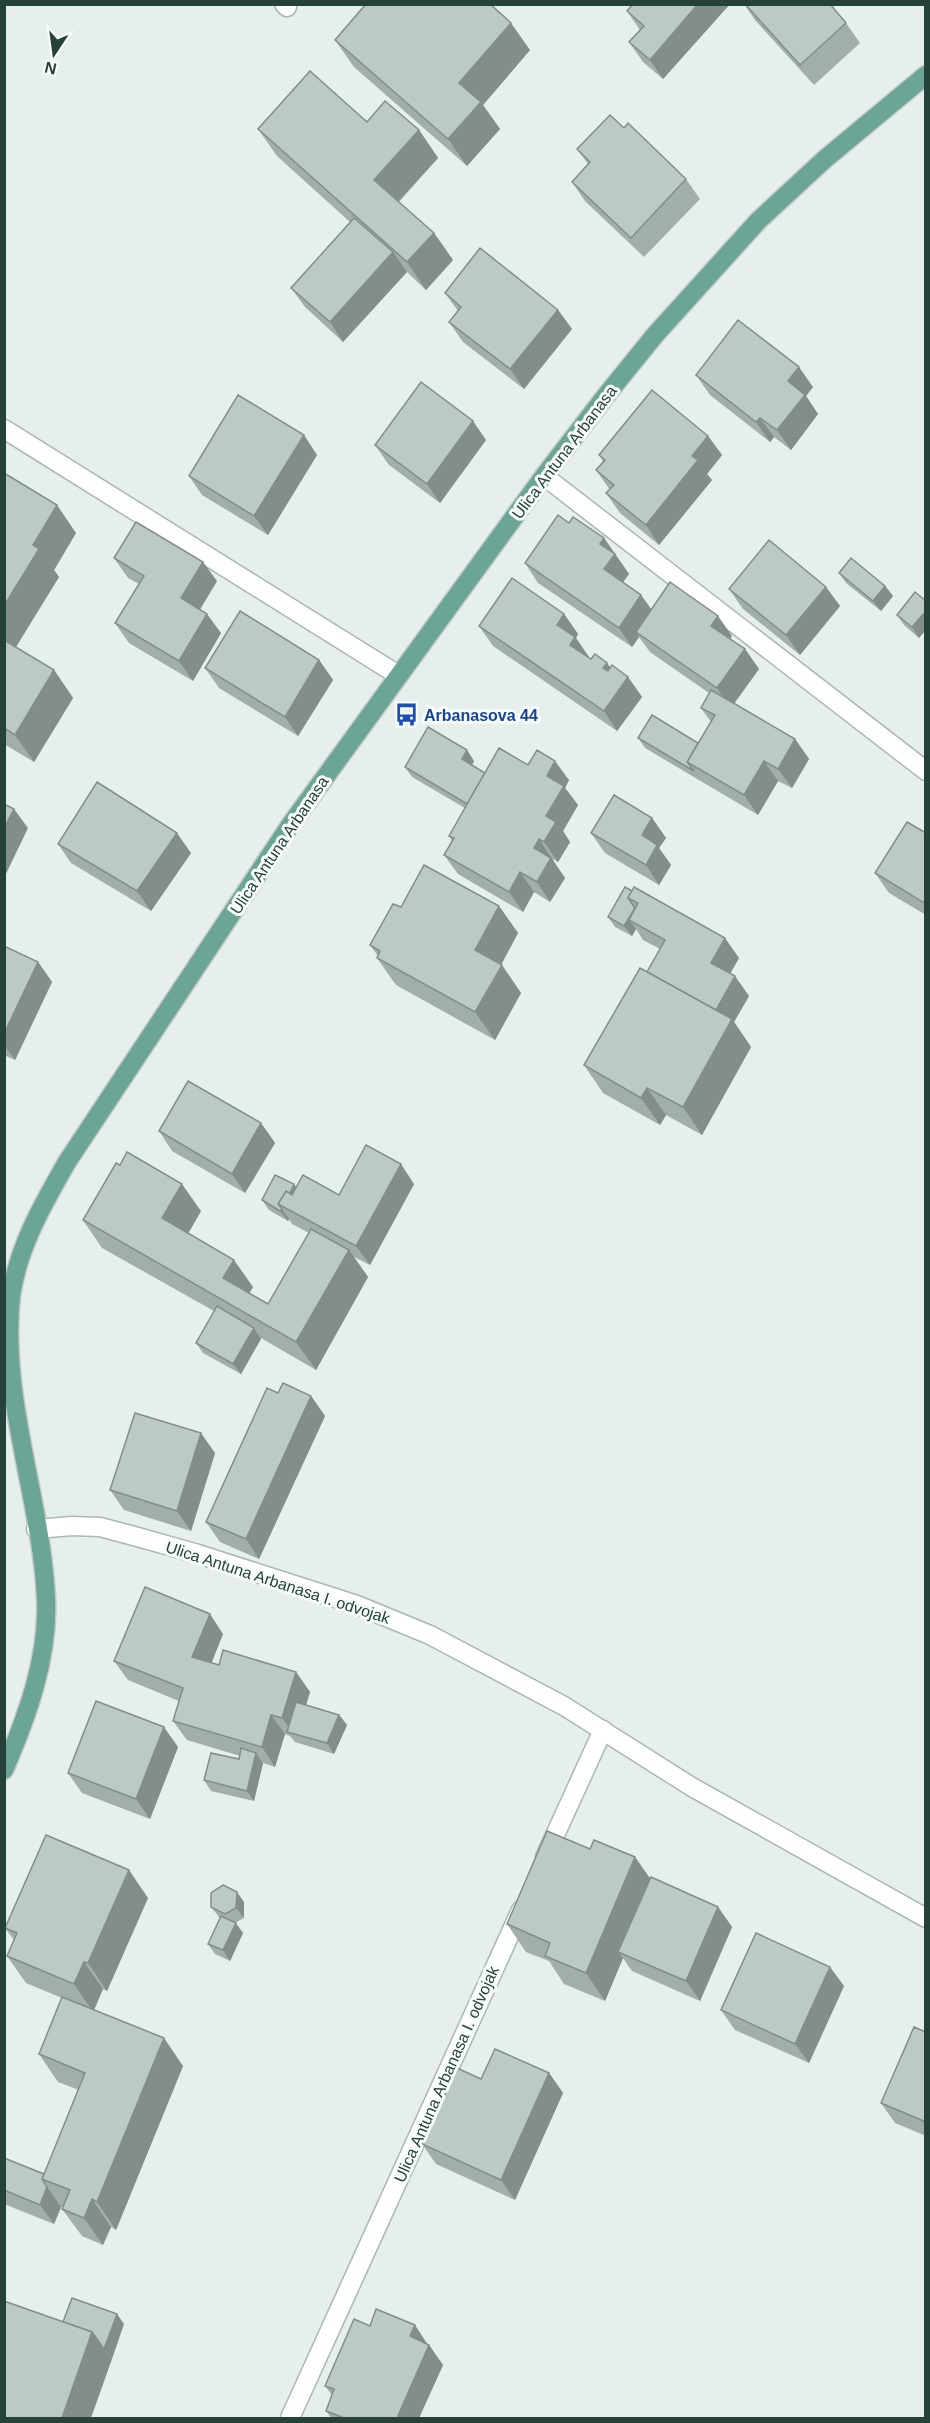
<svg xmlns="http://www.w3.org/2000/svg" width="930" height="2423" font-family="Arial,sans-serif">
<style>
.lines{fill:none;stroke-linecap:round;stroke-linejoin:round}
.minor-casing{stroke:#a8b8b2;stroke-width:21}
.major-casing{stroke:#c2cac8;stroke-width:21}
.minor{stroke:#fff;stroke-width:18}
.major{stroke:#6aa596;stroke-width:18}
.wall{fill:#a1aea9}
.shaded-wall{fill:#838d89}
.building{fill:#bbcac4;stroke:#838d89;stroke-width:1.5}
.labels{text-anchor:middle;stroke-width:6;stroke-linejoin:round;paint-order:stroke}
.street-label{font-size:16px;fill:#24423a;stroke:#f7fbf9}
.transit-label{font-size:16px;font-weight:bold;fill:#164399;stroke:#f7fbf9;text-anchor:start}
</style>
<rect width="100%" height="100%" fill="#e6efeb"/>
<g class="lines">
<defs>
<g id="minor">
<polyline points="284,4 287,7"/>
<polyline points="4,429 398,675"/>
<polyline points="544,476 926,771"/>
<polyline points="36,1529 72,1526 100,1527 134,1536 198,1554 357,1605 430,1635 564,1706 692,1787 926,1918"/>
<polyline points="545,1857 603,1730"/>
<polyline points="290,2418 521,1910"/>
</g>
<path id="major" d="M4 1770C27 1717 49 1657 46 1598 41 1497 0 1399 11 1296 18 1247 43 1204 67 1162L291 824 544 476 608 393 655 335 758 221 825 159 926 75"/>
</defs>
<use href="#minor" class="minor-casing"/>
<use href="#major" class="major-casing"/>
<use href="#minor" class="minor"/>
<use href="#major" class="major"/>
</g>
<g class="wall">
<polygon points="730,4 663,79 643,62 629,42 640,30 627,11"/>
<polygon points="744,4 830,4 846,23 860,43 814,85 755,20"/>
<polygon points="335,40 530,50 483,105 500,129 467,166 354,67"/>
<polygon points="367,122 419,130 438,158 399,202 434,233 453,260 426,290 407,272 343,342 305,307 291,288 350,222 277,156 258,129"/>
<polygon points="624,128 686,179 700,199 644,257 585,201 572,182 588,164 577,149"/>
<polygon points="445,293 558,310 572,329 524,389 463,342 449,322 458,311"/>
<polygon points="696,375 813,387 806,396 818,414 791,450 774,437 770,442 710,395"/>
<polygon points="708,436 722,455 707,474 712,480 659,545 620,513 606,493 610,490 596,470 603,461 599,455"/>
<polygon points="486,440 440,503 389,465 375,445"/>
<polygon points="317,455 268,535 202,495 189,476"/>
<polygon points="4,473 76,533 54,570 59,577 16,647 54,670 73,698 34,762 4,744"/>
<polygon points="569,523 604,538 629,574 623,582 641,595 652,610 732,636 730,639 745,649 759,669 734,703 795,739 809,759 792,788 778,781 758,815 645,748 638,738 698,743 711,722 701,708 709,693 650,652 639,637 632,647 538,583 525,563"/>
<polygon points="114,558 217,581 200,609 221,633 193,681 129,643 115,623 139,584 128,578"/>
<polygon points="839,573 885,586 893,596 881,611 846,583"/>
<polygon points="826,587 840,606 800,655 743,609 729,589"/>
<polygon points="915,592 919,638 904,625 897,615"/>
<polygon points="564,614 578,634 576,638 588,657 628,677 642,697 617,731 493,646 479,626"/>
<polygon points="319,660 333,680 298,736 219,688 205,668"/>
<polygon points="474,761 472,765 485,773 528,765 569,780 565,788 578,805 563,831 570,842 558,862 553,859 552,860 565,878 550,902 534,892 523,912 458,874 444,855 452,841 449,836 465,808 412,777 405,767"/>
<polygon points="652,818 666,838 659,848 671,865 659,885 605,853 591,833"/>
<polygon points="926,833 926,915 889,893 875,873"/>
<polygon points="58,844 191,853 151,911 71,863"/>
<polygon points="625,887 739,958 730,973 749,996 734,1022 751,1047 702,1135 666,1115 660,1125 603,1093 584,1065 647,972 660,949 643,940 636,929 632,936 615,927 608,917"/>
<polygon points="499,906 518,933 501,965 521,993 495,1040 396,985 377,958 378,956 370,945 401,907"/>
<polygon points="4,946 38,962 52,982 15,1060 4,1055"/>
<polygon points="261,1123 275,1143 245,1193 172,1151 159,1131"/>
<polygon points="294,1184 296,1187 339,1195 414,1184 370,1265 354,1257 368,1277 316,1370 261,1338 241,1374 203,1353 196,1343 214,1311 102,1248 83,1220 201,1211 188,1233 253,1287 249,1293 268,1304 309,1233 292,1224 289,1219 288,1221 269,1210 262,1200"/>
<polygon points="278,1393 311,1396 325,1416 259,1559 220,1542 206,1522"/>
<polygon points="215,1453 191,1531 124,1510 110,1490"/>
<polygon points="223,1634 211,1663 219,1665 296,1672 310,1692 306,1705 339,1715 347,1725 334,1754 295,1742 290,1736 285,1734 275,1767 263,1763 254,1801 211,1791 204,1780 239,1759 240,1756 187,1740 173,1721 179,1701 128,1680 114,1661"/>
<polygon points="178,1747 150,1819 82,1793 68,1773"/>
<polygon points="590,1849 635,1857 650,1879 718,1907 732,1927 700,2001 632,1971 623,1958 605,2001 564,1984 549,1961 526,1952 507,1924"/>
<polygon points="148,1898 107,1991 103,1989 94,2010 183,2066 116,2230 111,2227 103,2245 82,2236 62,2209 63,2208 61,2207 54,2224 4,2204 4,2158 44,2174 79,2090 58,2082 39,2054 62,1998 26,1983 7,1956 14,1940 5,1928"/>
<polygon points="244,1902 244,1918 235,1923 243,1933 230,1961 215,1954 208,1944 220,1918 211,1907"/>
<polygon points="844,1986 809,2063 735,2030 721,2010"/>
<polygon points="926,2032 926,2136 895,2123 881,2103"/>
<polygon points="549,2073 563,2093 515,2200 436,2164 422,2144 481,2079"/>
<polygon points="370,2326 428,2344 443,2365 419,2418 331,2418 326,2411 332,2395 325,2386"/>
</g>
<g class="shaded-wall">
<polygon points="698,4 730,4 663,79 650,60"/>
<polygon points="511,23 530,50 483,105 500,129 467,166 448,139 459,83"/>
<polygon points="419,130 438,158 393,207 374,180"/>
<polygon points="434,233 453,260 426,290 407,262"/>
<polygon points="393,252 407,272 343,342 330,322"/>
<polygon points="558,310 572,329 524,389 510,369"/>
<polygon points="799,367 813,387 806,396 818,414 791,450 777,430 788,381"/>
<polygon points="760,418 774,437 770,442 756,422"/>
<polygon points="473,421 486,440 440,503 427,484"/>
<polygon points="304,435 317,455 268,535 254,516"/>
<polygon points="708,436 722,455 707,474 712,480 659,545 646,525 692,456"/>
<polygon points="57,505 76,533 54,570 59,577 9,658 4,652 4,606 33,545"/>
<polygon points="604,538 629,574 618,589 604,569 600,544"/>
<polygon points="203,562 217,581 195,618 181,598"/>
<polygon points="885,586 893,596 881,611 873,601"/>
<polygon points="826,587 840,606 800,655 786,635"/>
<polygon points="641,595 655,615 636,632 639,637 632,647 619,628"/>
<polygon points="926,611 926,630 919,638 912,627"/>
<polygon points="207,614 221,633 193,681 179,661"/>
<polygon points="564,614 578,634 576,638 589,657 583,665 557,625"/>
<polygon points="718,616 732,636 725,645 711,626"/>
<polygon points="745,649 759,669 731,708 717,688"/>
<polygon points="319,660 333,680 298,736 285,717"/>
<polygon points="607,663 621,682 603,668"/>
<polygon points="54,670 73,698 34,762 15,735"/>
<polygon points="628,677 642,697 617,731 604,711"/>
<polygon points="795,739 809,759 792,788 778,769"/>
<polygon points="467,750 474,761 469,770 462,759"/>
<polygon points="555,761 569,780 565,788 578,805 563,831 570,842 558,862 544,842 546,816 547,776"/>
<polygon points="764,761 778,781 758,815 744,795"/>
<polygon points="14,809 28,828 4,878 4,828"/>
<polygon points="652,818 666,838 659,848 671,865 659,885 646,865 642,835"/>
<polygon points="177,833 191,853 151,911 137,891"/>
<polygon points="539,839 565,878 550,902 537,882 534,848"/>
<polygon points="520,872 534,892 523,912 509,892"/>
<polygon points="499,906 518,933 494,978 475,950"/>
<polygon points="635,908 642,918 629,920 636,929 632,936 624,926"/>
<polygon points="725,938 739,958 725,983 711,963"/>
<polygon points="38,962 52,982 15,1060 4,1045 4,1034"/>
<polygon points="502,965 521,993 495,1040 475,1012"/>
<polygon points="735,976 749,996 734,1022 751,1047 702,1135 683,1107 714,1014"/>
<polygon points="647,1088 666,1115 660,1125 641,1098"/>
<polygon points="261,1123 275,1143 245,1193 232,1174"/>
<polygon points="401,1164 414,1184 370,1265 356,1246"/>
<polygon points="182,1184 201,1211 181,1246 162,1218"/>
<polygon points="294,1184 301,1195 283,1206"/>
<polygon points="282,1209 289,1219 288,1221 280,1211"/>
<polygon points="349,1250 368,1277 316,1370 296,1342"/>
<polygon points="234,1260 253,1287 242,1306 223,1278"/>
<polygon points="254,1328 261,1339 241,1374 233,1364"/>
<polygon points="311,1396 325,1416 259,1559 246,1539"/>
<polygon points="201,1433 215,1453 191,1531 177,1511"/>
<polygon points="210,1614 223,1634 206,1677 192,1657"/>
<polygon points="296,1672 310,1692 297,1734 293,1733 282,1718"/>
<polygon points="271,1715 285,1734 275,1767 262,1747"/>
<polygon points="339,1715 347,1725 334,1754 327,1743"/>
<polygon points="164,1727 178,1747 150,1819 136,1799"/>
<polygon points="256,1753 263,1763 254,1801 247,1791"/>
<polygon points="635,1857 654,1884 618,1952 623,1958 605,2001 586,1973"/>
<polygon points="129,1870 148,1898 107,1991 88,1963"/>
<polygon points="237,1892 244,1902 244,1918 236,1908"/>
<polygon points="718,1907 732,1927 700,2001 686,1981"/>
<polygon points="236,1923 243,1933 230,1961 223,1950"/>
<polygon points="84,1962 103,1989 93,2012 74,1984"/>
<polygon points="830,1967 844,1986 809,2063 795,2044"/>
<polygon points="164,2038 183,2066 116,2230 97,2202"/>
<polygon points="549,2073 563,2093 515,2200 501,2180"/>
<polygon points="47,2187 61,2207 54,2224 40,2205"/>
<polygon points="92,2199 111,2227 103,2245 84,2218"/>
<polygon points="117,2314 124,2324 112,2359 104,2349"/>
<polygon points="415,2325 428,2345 410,2336"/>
<polygon points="92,2332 112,2359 91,2418 62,2418"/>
<polygon points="429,2345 443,2365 419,2418 397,2418"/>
</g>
<g class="building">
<polygon points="366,4 490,4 511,23 459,83 481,102 448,139 335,40"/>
<polygon points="633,4 698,4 650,60 629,42 644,26 627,11"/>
<polygon points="745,4 830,4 846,23 800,65"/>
<polygon points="310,71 367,122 385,101 419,130 374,180 434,233 407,262 258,129"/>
<polygon points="610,115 624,128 628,123 686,179 631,238 572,182 590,162 577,149"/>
<polygon points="354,218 393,252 330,322 291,288"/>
<polygon points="480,248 558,310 510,369 449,322 461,307 445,293"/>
<polygon points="738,320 799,367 788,381 805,395 777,430 760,418 756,422 696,375"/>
<polygon points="421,382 473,421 427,484 375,445"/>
<polygon points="652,390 708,436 692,456 698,460 646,525 606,493 614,485 596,470 605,460 599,455"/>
<polygon points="238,395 304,435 254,516 189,476"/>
<polygon points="4,473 57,505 33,545 39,549 4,606"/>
<polygon points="558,515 569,523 573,517 604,538 600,544 615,554 604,569 641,595 619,628 525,563"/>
<polygon points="136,522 203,562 181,598 207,614 179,661 115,623 144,576 114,558"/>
<polygon points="769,540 826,587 786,635 729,589"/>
<polygon points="851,558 885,586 873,601 839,573"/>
<polygon points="512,578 564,614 557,625 575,637 570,645 591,659 595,654 607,663 603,668 608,671 612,665 628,677 604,711 479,626"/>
<polygon points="670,582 718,616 711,626 745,649 717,688 636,632"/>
<polygon points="915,592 926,601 926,611 912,627 897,615"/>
<polygon points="240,611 319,660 285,717 205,668"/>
<polygon points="4,640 54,670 15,735 4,728"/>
<polygon points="711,690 795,739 778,769 764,761 744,795 687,762 715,715 701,708"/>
<polygon points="652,715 698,743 687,762 694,771 638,738"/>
<polygon points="428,727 467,750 462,759 485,773 467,804 405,767"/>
<polygon points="499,748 528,765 537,750 555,761 547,776 564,786 546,816 556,822 544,842 539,839 534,848 551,858 537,882 520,872 509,892 444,855 454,838 449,836"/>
<polygon points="97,782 177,833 137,891 58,844"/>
<polygon points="614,795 652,818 642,835 657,845 646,865 591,833"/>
<polygon points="4,804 14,809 4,828"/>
<polygon points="907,822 926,833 926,904 875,873"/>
<polygon points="424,865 499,906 475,950 502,965 475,1012 377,958 380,951 370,945 393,904 401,907"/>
<polygon points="625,887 632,891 628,898 635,908 624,926 608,917"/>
<polygon points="634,887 725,938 711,963 735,976 716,1010 647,972 665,940 629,920 638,903 628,898"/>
<polygon points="4,946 38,962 4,1034"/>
<polygon points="640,968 732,1019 683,1107 647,1088 641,1098 584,1065"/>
<polygon points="188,1081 261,1123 232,1174 159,1131"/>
<polygon points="366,1145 401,1164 356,1246 278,1204 286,1191 292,1195 303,1175 339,1195"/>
<polygon points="127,1152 182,1184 162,1218 234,1260 223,1278 268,1304 311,1229 349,1250 296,1342 83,1220 116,1163 120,1165"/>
<polygon points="275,1175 294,1184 290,1193 286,1191 278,1204 282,1209 280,1211 262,1200"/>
<polygon points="217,1306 254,1328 233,1364 196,1343"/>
<polygon points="283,1383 311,1396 246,1539 206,1522 267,1388 278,1393"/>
<polygon points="135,1413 201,1433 177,1511 110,1490"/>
<polygon points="145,1587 210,1614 192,1657 219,1665 223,1650 296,1672 282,1718 271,1715 262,1747 173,1721 183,1688 114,1661"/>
<polygon points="96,1701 164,1727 136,1799 68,1773"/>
<polygon points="296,1702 339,1715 327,1743 287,1732"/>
<polygon points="241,1748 256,1753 247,1791 204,1780 211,1753 239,1759"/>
<polygon points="547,1831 590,1849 594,1840 635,1857 586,1973 545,1956 550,1943 507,1924"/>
<polygon points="46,1835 129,1870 88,1963 84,1962 74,1984 7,1956 17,1933 5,1928"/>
<polygon points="651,1877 718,1907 686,1981 618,1952"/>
<polygon points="223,1885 237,1892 236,1908 225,1914 211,1907 211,1893"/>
<polygon points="221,1916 236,1923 223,1950 208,1944"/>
<polygon points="756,1933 830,1967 795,2044 721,2010"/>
<polygon points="62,1997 164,2038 97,2202 92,2199 84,2218 62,2209 70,2190 42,2179 85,2073 39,2054"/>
<polygon points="914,2027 926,2032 926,2122 881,2103"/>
<polygon points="495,2049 549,2073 501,2180 422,2144 457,2068 481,2079"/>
<polygon points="4,2158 44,2174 42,2179 47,2187 40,2205 4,2190"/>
<polygon points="72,2298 117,2314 104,2349 92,2332 63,2322"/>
<polygon points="4,2301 92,2332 62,2418 4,2418"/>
<polygon points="376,2309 415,2325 410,2336 429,2345 397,2418 344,2418 326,2411 334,2389 325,2386 354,2319 370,2326"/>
</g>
<defs>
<symbol id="bus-bare" viewBox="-9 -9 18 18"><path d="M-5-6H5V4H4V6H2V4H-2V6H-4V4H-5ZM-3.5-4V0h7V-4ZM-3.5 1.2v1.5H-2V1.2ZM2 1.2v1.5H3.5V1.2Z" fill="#1a4fb4" stroke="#f7fbf9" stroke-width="2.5" paint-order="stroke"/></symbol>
</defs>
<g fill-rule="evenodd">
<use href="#bus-bare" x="390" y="698" width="33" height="33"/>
</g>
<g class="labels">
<g class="street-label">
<text transform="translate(564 452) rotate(-53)" y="6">Ulica Antuna Arbanasa</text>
<text transform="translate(279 845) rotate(-56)" y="6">Ulica Antuna Arbanasa</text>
<text transform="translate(278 1582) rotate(18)" y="6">Ulica Antuna Arbanasa I. odvojak</text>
<text transform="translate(446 2074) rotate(-66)" y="6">Ulica Antuna Arbanasa I. odvojak</text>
</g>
<g class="transit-label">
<text x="424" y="721">Arbanasova 44</text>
</g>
</g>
<rect width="930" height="2423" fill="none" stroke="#24423a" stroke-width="12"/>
<g transform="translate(54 54) rotate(193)" stroke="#f7fbf9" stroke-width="4.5" paint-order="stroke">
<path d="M0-4.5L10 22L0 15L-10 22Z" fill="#24423a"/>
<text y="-9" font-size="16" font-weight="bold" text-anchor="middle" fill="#24423a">N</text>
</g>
</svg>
